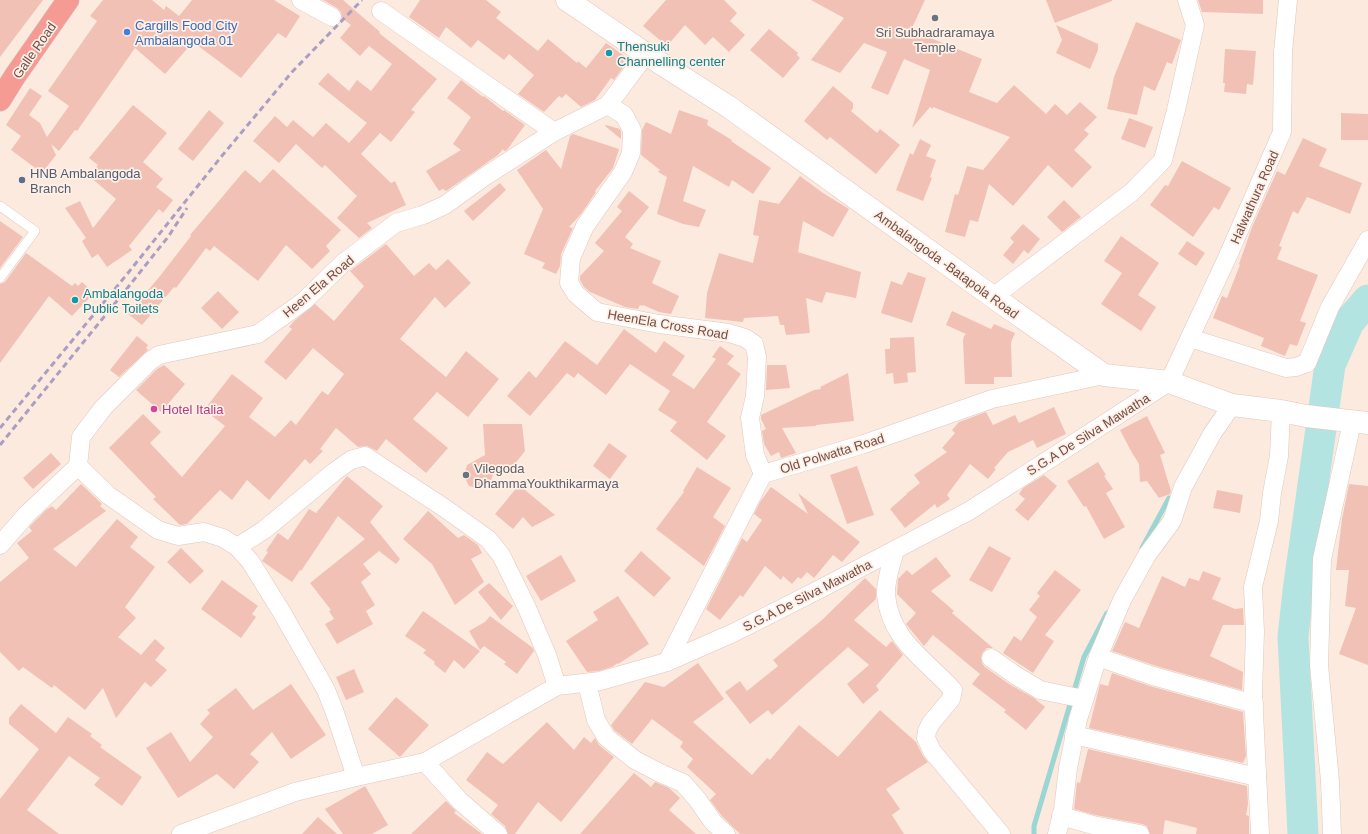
<svg xmlns="http://www.w3.org/2000/svg" width="1368" height="834" font-family="Helvetica,sans-serif">
<style>
.lines{fill:none;stroke-linecap:round;stroke-linejoin:round}
.stream{stroke:#9ad6d3;stroke-width:5}
.river{stroke:#b4e4e1;stroke-width:31}
.building{fill:#f1c1b6}
.lane-casing{stroke:#e1c7be;stroke-width:10}
.street-casing{stroke:#e1c7be;stroke-width:19}
.secondary-casing{stroke:#e6c6bb;stroke-width:23}
.highway-casing{stroke:#d7cdcb;stroke-width:23}
.lane{stroke:#fff;stroke-width:9}
.street{stroke:#fff;stroke-width:18}
.secondary{stroke:#fff;stroke-width:22}
.highway{stroke:#f69a94;stroke-width:22}
.rail{stroke:#ab9ec3;stroke-width:3;stroke-dasharray:6 4;stroke-linecap:butt}
.worship-dot{fill:#6b7280;stroke:#ffefe4;stroke-width:1.5}
.shop-dot{fill:#3f7fe0;stroke:#ffefe4;stroke-width:1.5}
.culture-dot{fill:#0f9aa8;stroke:#ffefe4;stroke-width:1.5}
.service-dot{fill:#5c6f8a;stroke:#ffefe4;stroke-width:1.5}
.hotel-dot{fill:#d1479c;stroke:#ffefe4;stroke-width:1.5}
.labels{text-anchor:middle;stroke-width:3.5;stroke-linejoin:round;paint-order:stroke}
.shop-label{font-size:13px;fill:#366cbe;stroke:#ffefe4;text-anchor:start}
.worship-label{font-size:13px;fill:#5b616d;stroke:#ffefe4}
.culture-label{font-size:13px;fill:#0d838f;stroke:#ffefe4;text-anchor:start}
.street-label{font-size:13px;fill:#714d47;stroke:#ffefe4}
.service-label{font-size:13px;fill:#4e5e75;stroke:#ffefe4;text-anchor:start}
.hotel-label{font-size:13px;fill:#b23c85;stroke:#ffefe4;text-anchor:start}
</style>
<rect width="100%" height="100%" fill="#fceade"/>
<g class="lines">
<g class="stream">
<polyline points="1142,548 1169,498"/>
<polyline points="1034,834 1034,826 1084,657 1107,613"/>
</g>
<polyline class="river" points="1303,834 1293,637 1298,591 1330,365 1349,322 1368,300"/>
</g>
<g class="building">
<polygon points="0,0 43,0 0,57"/>
<polygon points="103,0 152,0 164,10 166,6 179,16 192,0 274,0 300,16 286,38 278,33 241,78 193,42 165,74 135,48 77,131 75,130 59,151 51,144 56,155 42,173 11,150 21,136 6,125 30,88 42,96 29,115 40,123 47,137 69,106 48,91 97,21 90,16"/>
<polygon points="323,0 343,0 380,32 379,33 437,79 411,110 415,112 391,142 380,133 361,154 391,183 395,181 406,205 367,223 372,228 359,238 337,218 357,196 325,165 322,168 296,144 279,163 253,141 275,116 287,127 293,120 313,137 326,123 349,143 367,123 318,84 328,73 349,91 357,80 371,91 392,64 369,46 360,56 340,38 351,25 342,18 341,12 337,8"/>
<polygon points="420,0 486,0 501,12 496,18 538,51 548,39 577,63 578,61 586,68 606,43 629,59 614,80 611,78 595,100 581,107 566,94 562,98 559,96 544,112 518,94 534,75 509,54 504,60 478,40 471,48 446,27 439,38 409,17"/>
<polygon points="666,0 724,0 737,13 730,21 745,35 729,52 713,37 705,45 685,25 667,46 643,26"/>
<polygon points="811,0 925,0 911,30 982,59 969,92 997,103 1014,85 1046,114 1055,104 1067,115 1080,102 1097,117 1084,130 1089,134 1074,150 1092,167 1072,188 1048,165 1013,206 989,184 978,222 970,220 965,237 945,232 955,194 958,195 967,166 983,170 1010,137 933,107 933,109 930,107 912,128 930,70 904,59 888,95 871,88 887,52 864,43 840,73 811,60 844,18"/>
<polygon points="1046,0 1112,0 1112,1 1055,23"/>
<polygon points="1198,0 1263,0 1263,14 1202,12"/>
<polygon points="1136,22 1181,40 1172,64 1167,62 1155,91 1144,86 1137,115 1107,109 1114,77"/>
<polygon points="1056,25 1098,44 1098,50 1090,69 1056,53 1062,40"/>
<polygon points="769,29 798,53 797,55 800,58 783,78 750,50"/>
<polygon points="1225,49 1256,51 1253,85 1247,84 1246,94 1224,92 1225,83 1223,83"/>
<polygon points="461,80 483,97 484,96 503,111 504,110 525,125 507,150 504,151 503,149 498,155 446,191 443,189 439,191 426,171 461,150 453,144 471,117 447,98"/>
<polygon points="833,86 853,103 853,108 851,111 877,133 880,129 900,145 876,174 830,137 827,140 804,121"/>
<polygon points="133,105 167,133 143,162 163,179 156,187 173,200 163,213 159,209 129,246 132,250 107,267 98,254 92,258 82,241 86,238 65,208 80,201 93,228 116,199 89,176 98,165 89,158"/>
<polygon points="209,110 224,123 193,161 178,149"/>
<polygon points="679,110 708,120 707,125 732,140 731,141 771,168 753,194 732,180 729,187 693,166 683,201 706,210 699,227 683,224 657,214 667,177 658,172 660,170 641,155 642,130 646,122 671,134"/>
<polygon points="1341,113 1368,114 1368,140 1341,140"/>
<polygon points="1129,118 1153,127 1145,148 1121,139"/>
<polygon points="606,125 620,129 621,132 621,139 605,126"/>
<polygon points="573,134 619,149 613,168 595,191 596,192 581,214 569,227 573,228 561,254 560,266 556,274 542,268 545,263 524,254 543,209 517,170 546,150 561,169 570,136"/>
<polygon points="1303,138 1327,149 1319,166 1362,183 1350,214 1307,197 1298,214 1293,211 1279,246 1282,247 1277,259 1318,275 1300,321 1306,323 1297,346 1290,344 1285,356 1261,346 1264,338 1213,318 1222,296 1227,298 1240,265 1239,264 1252,227 1277,171 1285,175"/>
<polygon points="920,139 931,145 926,156 936,160 930,177 932,178 923,201 896,190 910,153 913,155"/>
<polygon points="1182,161 1231,188 1219,210 1214,207 1193,237 1150,205 1165,185 1168,186"/>
<polygon points="273,169 341,230 326,246 330,251 312,269 286,245 258,281 214,246 210,251 206,248 176,288 174,287 142,325 128,314 160,276 191,236 190,235 245,170 260,183"/>
<polygon points="800,176 823,193 849,209 833,237 803,221 798,252 861,272 856,298 826,292 822,303 806,298 810,333 786,335 784,325 780,325 778,316 744,318 743,322 705,318 707,293 719,253 753,263 759,236 753,235 759,200 779,204"/>
<polygon points="500,183 506,190 473,221 464,211"/>
<polygon points="629,191 649,207 625,237 633,244 630,248 661,261 652,283 679,296 671,314 659,312 643,305 642,306 640,305 638,309 625,307 590,292 584,287 580,280 580,276 604,251 595,243 622,211 617,207"/>
<polygon points="1064,200 1081,217 1062,232 1047,217"/>
<polygon points="0,221 23,237 0,268"/>
<polygon points="1023,224 1040,239 1028,254 1024,250 1013,264 1003,255 1014,242 1010,238"/>
<polygon points="1121,236 1159,263 1138,295 1156,307 1141,331 1101,304 1122,273 1104,261"/>
<polygon points="1187,241 1205,253 1196,266 1178,254"/>
<polygon points="386,244 414,276 429,263 436,270 448,259 471,283 445,308 435,297 400,339 446,377 466,351 499,379 468,417 437,392 413,419 448,448 426,473 386,439 377,451 367,446 358,447 336,428 320,449 323,451 310,464 305,459 269,500 247,480 232,500 220,490 187,524 180,525 153,499 156,497 109,448 143,414 161,432 150,443 182,477 225,426 204,410 232,374 263,398 249,417 275,437 291,420 296,425 322,391 328,395 344,374 313,348 286,380 264,362 292,329 289,327 294,321 315,304 334,321 364,286 350,271"/>
<polygon points="26,253 72,286 75,283 78,286 82,282 94,293 72,316 49,296 0,363 0,284 5,282"/>
<polygon points="908,272 926,278 912,323 881,313 891,281 902,285"/>
<polygon points="218,291 239,312 222,329 201,308"/>
<polygon points="952,311 991,329 994,324 1015,333 1011,342 1012,377 994,377 994,384 965,384 963,340 964,336 966,334 946,325"/>
<polygon points="624,329 656,353 664,341 685,356 672,375 694,389 716,359 712,357 720,346 734,356 727,364 741,374 707,422 726,436 707,460 670,431 677,422 658,410 670,391 630,364 606,395 578,373 574,378 567,373 530,416 507,396 529,371 536,378 565,341 597,365"/>
<polygon points="137,336 148,345 146,348 148,350 119,377 110,370"/>
<polygon points="914,337 916,372 907,373 908,382 894,384 893,373 886,374 885,349 890,349 890,338"/>
<polygon points="164,365 185,384 161,412 136,390 157,369"/>
<polygon points="767,365 786,365 790,388 766,390"/>
<polygon points="848,373 854,421 816,425 816,426 782,428 796,453 781,458 779,452 771,456 764,444 762,431 766,429 761,419 761,415 814,390 821,389 820,387"/>
<polygon points="1054,407 1066,434 1037,448 1033,440 1008,452 994,468 996,469 988,479 970,464 947,495 950,499 937,508 935,504 905,528 890,509 907,494 906,494 920,483 914,475 947,452 942,448 955,433 952,430 959,422 986,412 993,425 1015,415 1019,423"/>
<polygon points="1147,416 1165,453 1160,455 1171,491 1170,494 1159,498 1147,481 1140,482 1139,464 1131,451 1120,430"/>
<polygon points="483,424 522,424 525,451 514,465 496,465 490,484 480,489 469,486 464,476 467,465 485,455"/>
<polygon points="609,443 627,456 610,479 593,466"/>
<polygon points="51,453 61,464 33,489 23,478"/>
<polygon points="1098,462 1106,475 1104,476 1113,489 1106,493 1125,527 1104,539 1086,506 1084,507 1067,481"/>
<polygon points="857,466 874,515 847,524 830,475"/>
<polygon points="697,467 731,488 713,517 725,526 704,566 656,529 684,492 683,491"/>
<polygon points="1044,475 1057,486 1028,521 1015,510 1025,499 1019,494 1023,488"/>
<polygon points="347,476 383,506 370,522 400,559 396,564 379,551 363,564 371,574 361,582 375,605 366,611 373,624 337,644 325,624 334,619 329,611 331,610 310,583 365,539 338,516 301,571 300,570 292,582 262,561 268,552 266,551 278,533 288,540 309,509 316,513"/>
<polygon points="81,484 102,504 100,506 106,511 53,549 76,567 117,519 138,537 130,547 155,567 125,607 136,618 118,637 141,655 155,639 165,648 155,660 167,670 151,687 145,682 116,718 103,688 85,710 54,685 52,688 23,667 19,671 0,652 0,582 29,558 17,543 32,531 29,527 46,510 52,506 56,510"/>
<polygon points="1349,484 1368,486 1368,665 1339,654 1356,608 1345,606 1349,570 1336,570 1342,519"/>
<polygon points="519,485 555,515 532,527 523,517 513,529 495,514"/>
<polygon points="771,487 808,514 798,493 860,542 842,562 833,555 814,578 807,572 801,579 798,577 792,584 783,576 781,580 765,566 743,597 740,595 720,620 706,609 742,538 747,542 762,520 754,514 760,502"/>
<polygon points="1217,490 1243,495 1240,513 1213,508"/>
<polygon points="428,511 458,538 464,535 478,545 482,553 471,559 484,582 455,605 432,564 403,539"/>
<polygon points="989,546 1011,558 992,592 969,580"/>
<polygon points="181,548 204,571 190,584 167,562"/>
<polygon points="641,551 671,578 654,597 624,571"/>
<polygon points="561,555 576,581 541,601 526,576"/>
<polygon points="936,557 951,576 931,591 954,611 952,613 993,648 987,648 983,652 981,657 982,663 985,667 1009,684 1034,698 1045,707 1026,730 1004,712 1006,710 972,684 980,674 933,635 924,646 906,624 916,613 897,594 898,579 907,570 912,575"/>
<polygon points="1055,570 1081,590 1045,635 1054,641 1033,673 1003,653 1014,636 1021,641 1037,617 1029,610 1040,596 1037,593"/>
<polygon points="1203,571 1221,578 1212,599 1235,609 1243,608 1244,625 1223,625 1210,656 1243,672 1242,690 1156,666 1112,651 1125,622 1139,628 1162,576 1185,587 1189,578 1199,581"/>
<polygon points="865,578 876,589 876,599 854,620 886,647 892,641 903,655 876,686 879,690 863,704 847,684 869,665 848,647 772,715 768,710 750,724 725,692 740,681 747,691 778,666 773,660 822,620"/>
<polygon points="222,580 258,606 252,614 256,617 241,638 201,609"/>
<polygon points="489,583 513,606 501,620 478,592"/>
<polygon points="618,596 649,644 618,664 618,663 612,667 598,671 587,672 566,641 598,620 593,612"/>
<polygon points="423,611 480,651 464,669 454,660 445,673 434,664 435,662 423,653 426,650 405,636"/>
<polygon points="490,616 533,648 534,651 517,674 504,664 506,662 484,646 480,650 469,631 485,622"/>
<polygon points="698,663 724,699 693,722 752,775 767,758 770,760 799,725 838,757 880,710 916,742 923,756 928,762 886,789 900,809 892,815 904,834 740,834 721,815 710,800 716,794 687,767 693,759 680,747 683,742 652,719 632,744 614,730 611,725 645,682 664,687"/>
<polygon points="354,669 364,692 346,700 336,677"/>
<polygon points="1112,673 1150,686 1243,712 1246,756 1243,763 1089,728 1100,684 1108,686"/>
<polygon points="291,684 326,735 291,759 272,732 250,754 259,762 234,789 217,774 178,798 146,748 171,732 190,762 213,737 200,724 210,713 207,710 236,688 253,710"/>
<polygon points="396,697 429,725 400,757 368,729"/>
<polygon points="21,704 56,733 68,717 92,734 90,736 102,745 100,747 142,777 122,806 94,785 100,778 69,756 27,810 59,834 0,834 0,799 39,749 9,724 9,718"/>
<polygon points="547,722 574,750 584,737 591,743 595,738 599,745 614,757 561,822 538,802 515,834 508,834 505,826 491,814 498,805 466,780 487,752 503,764"/>
<polygon points="1088,749 1247,786 1248,804 1246,815 1249,816 1249,834 1196,834 1197,828 1165,820 1163,834 1150,834 1147,826 1142,824 1095,815 1074,809 1077,782 1080,783"/>
<polygon points="634,773 651,787 655,782 669,788 680,798 669,810 696,834 580,834"/>
<polygon points="365,786 388,825 372,834 343,834 325,809"/>
<polygon points="446,801 456,811 454,813 482,834 411,834"/>
<polygon points="318,817 337,834 302,834"/>
</g>
<g class="lines">
<defs>
<polyline id="lane" points="0,206 35,231 0,278"/>
<g id="street">
<polyline points="301,0 332,17"/>
<polyline points="381,11 554,132"/>
<polyline points="608,105 624,115 632,130 631,153 623,172 585,226 571,258 569,283 576,294 597,312 659,324 729,333 745,338 754,344 757,357 755,396 750,418 755,455 763,474"/>
<polyline points="993,297 1132,192 1163,160 1176,110 1195,25 1187,0"/>
<polyline points="1190,338 1286,368 1296,367 1307,363 1330,307 1368,240"/>
<polyline points="78,466 108,495 158,530 178,536 204,532 223,538 237,547 250,561 281,611 326,690 335,713 356,777"/>
<polyline points="0,545 27,514 78,466 81,437 103,408 150,361 159,355 258,334 304,301 343,263 396,223 423,215 445,205 484,177 554,132 608,105 646,54"/>
<polyline points="237,547 264,530 334,472 351,460 365,456 443,507 488,539 501,555 527,608 547,655 557,686"/>
<path d="M895 550C892 563 885 581 886 595 890 640 926 660 953 690L951 699 931 723 927 731 926 738 932 751 1001 834"/>
<polyline points="1098,657 1153,676 1254,704"/>
<polyline points="991,658 1015,675 1040,690 1084,699"/>
<polyline points="667,662 763,474 864,444 992,399 1104,375"/>
<polyline points="587,683 596,720 606,737 635,760 660,773 683,783 697,799 713,822 726,834"/>
<polyline points="1074,735 1257,777"/>
<polyline points="425,762 557,686 600,681 667,662 733,633 820,589 969,511 1169,382 1227,258 1282,132 1283,52 1288,0"/>
<polyline points="1061,816 1093,825 1140,834"/>
<polyline points="181,834 295,792 356,777 425,762 460,801 498,834"/>
<polyline points="1057,834 1063,810 1068,768 1078,719 1098,657 1122,600 1147,555 1172,521 1183,487 1212,434 1232,405"/>
<polyline points="1260,834 1253,692 1255,632 1253,587 1269,521 1272,493 1279,456 1281,411"/>
<polyline points="1332,834 1330,781 1319,665 1322,559 1352,422"/>
</g>
<polyline id="secondary" points="567,0 646,54 729,107 993,297 1104,375 1169,382 1232,405 1281,411 1306,416 1368,423"/>
<polyline id="highway" points="0,100 15,76 68,0"/>
</defs>
<use href="#lane" class="lane-casing"/>
<use href="#street" class="street-casing"/>
<use href="#secondary" class="secondary-casing"/>
<use href="#highway" class="highway-casing"/>
<use href="#lane" class="lane"/>
<use href="#street" class="street"/>
<use href="#secondary" class="secondary"/>
<use href="#highway" class="highway"/>
<g class="rail">
<polyline points="0,428 128,273 221,157 292,72 362,0"/>
<polyline points="0,445 129,286 168,237 187,208"/>
</g>
</g>
<g class="worship-dot">
<circle cx="935" cy="18" r="4"/>
<circle cx="466" cy="475" r="4"/>
</g>
<circle class="shop-dot" cx="127" cy="32" r="4"/>
<g class="culture-dot">
<circle cx="609" cy="53" r="4"/>
<circle cx="75" cy="300" r="4"/>
</g>
<circle class="service-dot" cx="22" cy="180" r="4"/>
<circle class="hotel-dot" cx="154" cy="409" r="4"/>
<g class="labels">
<g class="shop-label">
<text x="135" y="30">Cargills Food City<tspan x="135" dy="15">Ambalangoda 01</tspan></text>
</g>
<g class="worship-label">
<text x="935" y="37">Sri Subhadraramaya<tspan x="935" dy="15">Temple</tspan></text>
<text x="474" y="473" text-anchor="start">Vilegoda<tspan x="474" dy="15">DhammaYoukthikarmaya</tspan></text>
</g>
<g class="culture-label">
<text x="617" y="51">Thensuki<tspan x="617" dy="15">Channelling center</tspan></text>
<text x="83" y="298">Ambalangoda<tspan x="83" dy="15">Public Toilets</tspan></text>
</g>
<g class="street-label">
<text transform="translate(34 50) rotate(-55)" y="5">Galle Road</text>
<text transform="translate(1254 197) rotate(-66)" y="5">Halwathura Road</text>
<text transform="translate(947 264) rotate(36)" y="5">Ambalangoda -Batapola Road</text>
<text transform="translate(318 286) rotate(-40)" y="5">Heen Ela Road</text>
<text transform="translate(668 324) rotate(10)" y="5">HeenEla Cross Road</text>
<text transform="translate(1088 434) rotate(-32)" y="5">S.G.A De Silva Mawatha</text>
<text transform="translate(832 453) rotate(-17)" y="5">Old Polwatta Road</text>
<text transform="translate(807 595) rotate(-27)" y="5">S.G.A De Silva Mawatha</text>
</g>
<g class="service-label">
<text x="30" y="178">HNB Ambalangoda<tspan x="30" dy="15">Branch</tspan></text>
</g>
<g class="hotel-label">
<text x="162" y="414">Hotel Italia</text>
</g>
</g>
</svg>
